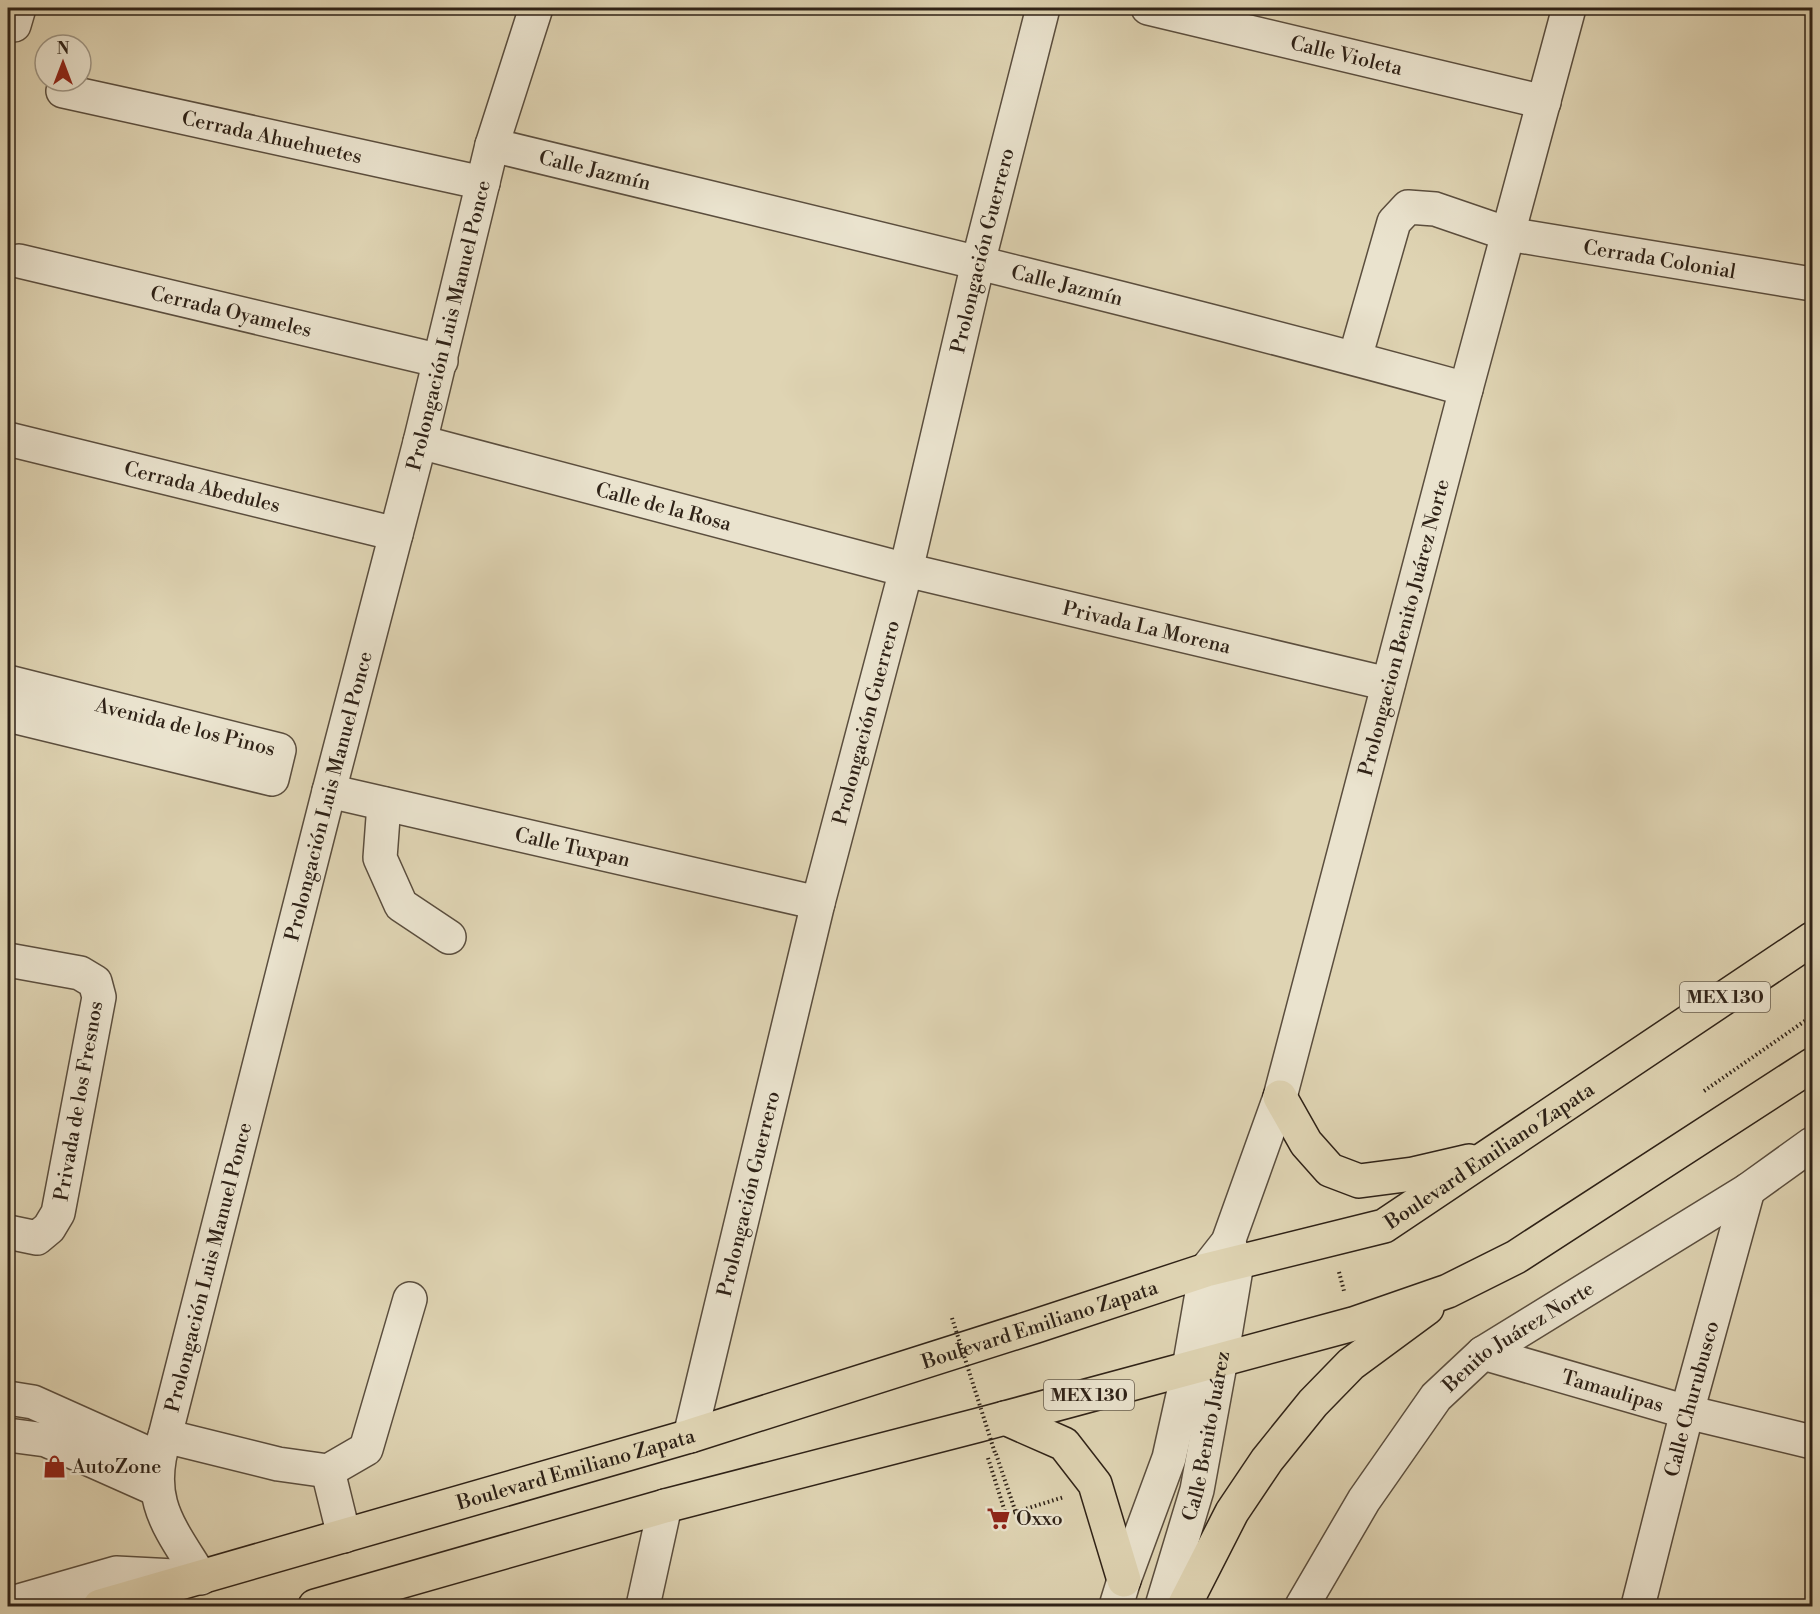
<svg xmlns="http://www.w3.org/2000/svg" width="1820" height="1614" font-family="'Libre Bodoni',serif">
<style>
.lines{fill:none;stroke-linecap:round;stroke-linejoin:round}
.minor-casing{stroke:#5b4e3e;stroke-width:36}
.major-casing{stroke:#2f2217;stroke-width:36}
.path{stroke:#2f2217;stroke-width:4;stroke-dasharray:1.5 3;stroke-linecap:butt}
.minor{stroke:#eae3ce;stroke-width:33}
.major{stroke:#dfd4b3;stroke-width:33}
.path-bridge{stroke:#2f2217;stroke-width:4;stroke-dasharray:1.5 3;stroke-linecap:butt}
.labels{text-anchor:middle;stroke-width:4.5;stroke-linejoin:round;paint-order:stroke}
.shield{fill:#eae3ce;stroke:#675c4e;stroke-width:1.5}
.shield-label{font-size:18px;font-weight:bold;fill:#2f2217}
.street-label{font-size:20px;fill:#2f2217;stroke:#eae3ce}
.poi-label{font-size:20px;fill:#2f2217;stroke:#eae3ce;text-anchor:start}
</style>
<rect width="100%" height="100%" fill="#dfd4b3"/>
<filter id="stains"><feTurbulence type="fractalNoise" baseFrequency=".00333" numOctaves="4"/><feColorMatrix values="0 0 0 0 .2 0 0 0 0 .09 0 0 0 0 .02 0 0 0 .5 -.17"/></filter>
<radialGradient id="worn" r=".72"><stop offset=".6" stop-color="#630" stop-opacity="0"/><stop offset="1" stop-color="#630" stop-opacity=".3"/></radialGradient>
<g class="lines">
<defs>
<g id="minor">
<path id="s1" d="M1148 8 1544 102"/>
<polyline points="8,24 14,25 19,8"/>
<path id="s2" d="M63 91 483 183"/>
<path id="s3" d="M492 145C817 224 1143 300 1466 389"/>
<path id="s4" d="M19 261 441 361"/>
<path id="s5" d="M1355 358 1394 222 1408 207 1435 209 1508 234 1812 284"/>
<path id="s6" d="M8 439 396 534"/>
<path id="s7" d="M420 442 906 570 1388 684"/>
<path id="s8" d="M8 682 279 750 272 779 8 715"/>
<path id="s9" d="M329 791 818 903"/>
<polyline points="384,804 380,858 401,905 449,937"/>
<polyline points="8,960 80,973 95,982 99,997 58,1213 49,1228 37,1238 8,1232"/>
<path id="s10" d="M1483 1353 1687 1412 1812 1442"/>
<polyline points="8,1398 33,1402 158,1458"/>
<polyline points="8,1435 46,1440 156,1489"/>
<polyline points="165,1436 278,1464 328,1471 366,1449 410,1299"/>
<path id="s11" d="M690 1436 818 903 906 570 978 263 1043 8"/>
<polyline points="328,1471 344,1536"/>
<path id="s12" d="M201 1578C169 1526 144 1500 165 1436L329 791 420 442 492 145 536 8"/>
<polyline points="8,1604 116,1573 194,1577"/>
<polyline points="643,1606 665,1506"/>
<path id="s13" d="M1116 1606 1124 1580 1169 1458 1189 1368 1206 1270 1228 1242 1280 1097 1466 389 1569 8"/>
<path id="s14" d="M1162 1606 1197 1490 1221 1359 1237 1263 1228 1242"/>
<path id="s15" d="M1302 1606 1364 1500 1436 1397 1483 1353 1748 1190 1812 1144"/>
<path id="s16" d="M1638 1606 1687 1412 1748 1190"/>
</g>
<g id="major">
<polyline points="1280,1097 1306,1143 1330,1170 1359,1181 1413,1174 1469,1161"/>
<polyline points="1005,1418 1064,1444 1095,1484 1124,1580"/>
<path id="s17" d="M100 1606 690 1436 1036 1326 1206 1270 1384 1226 1812 939"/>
<polyline points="315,1606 665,1506 979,1425 1353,1324 1448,1291 1516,1257 1812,1065"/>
<polyline points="1184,1606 1232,1512 1267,1460 1313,1403 1351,1364 1427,1308"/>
</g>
</defs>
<use href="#minor" class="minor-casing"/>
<use href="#major" class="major-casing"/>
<g class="path">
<polyline points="1704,1091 1812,1016"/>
<polyline points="1339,1272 1344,1291"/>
<polyline points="996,1454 1016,1513"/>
<polyline points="988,1458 1006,1515 1064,1497"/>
</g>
<use href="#minor" class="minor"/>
<use href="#major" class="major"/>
<polyline class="path-bridge" points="952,1318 995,1453"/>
</g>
<defs>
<symbol id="shop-bare" viewBox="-9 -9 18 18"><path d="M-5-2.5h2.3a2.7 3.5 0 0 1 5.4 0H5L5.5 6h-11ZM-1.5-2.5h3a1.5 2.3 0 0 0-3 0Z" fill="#8f2418" stroke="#eae3ce" stroke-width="2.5" paint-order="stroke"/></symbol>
<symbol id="supermarket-bare" viewBox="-9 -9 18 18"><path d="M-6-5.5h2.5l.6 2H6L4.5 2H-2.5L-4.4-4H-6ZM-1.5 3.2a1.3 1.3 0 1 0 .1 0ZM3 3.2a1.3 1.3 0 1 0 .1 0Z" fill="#8f2418" stroke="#eae3ce" stroke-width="2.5" paint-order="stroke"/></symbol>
</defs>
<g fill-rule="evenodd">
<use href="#shop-bare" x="38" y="1450" width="33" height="33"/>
<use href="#supermarket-bare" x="982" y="1502" width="33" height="33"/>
</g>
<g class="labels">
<g class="shield">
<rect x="1680" y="982" width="90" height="30" rx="4.5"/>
<rect x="1044" y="1380" width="90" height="30" rx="4.5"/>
</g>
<g class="shield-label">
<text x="1725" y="1003">MEX 130</text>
<text x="1089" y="1401">MEX 130</text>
</g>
<g class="street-label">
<text dy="7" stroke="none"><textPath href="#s1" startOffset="204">Calle Violeta</textPath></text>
<text dy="7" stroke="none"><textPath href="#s2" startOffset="214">Cerrada Ahuehuetes</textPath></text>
<text dy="7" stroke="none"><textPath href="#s3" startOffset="106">Calle Jazmín</textPath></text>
<text dy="7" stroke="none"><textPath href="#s11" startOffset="1221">Prolongación Guerrero</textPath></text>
<text dy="7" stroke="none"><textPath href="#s5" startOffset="420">Cerrada Colonial</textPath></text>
<text dy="7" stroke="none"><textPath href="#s3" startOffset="592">Calle Jazmín</textPath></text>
<text dy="7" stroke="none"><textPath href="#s4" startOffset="218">Cerrada Oyameles</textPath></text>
<text dy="7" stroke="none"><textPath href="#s12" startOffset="1300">Prolongación Luis Manuel Ponce</textPath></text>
<text dy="7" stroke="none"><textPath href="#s6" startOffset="200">Cerrada Abedules</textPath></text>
<text dy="7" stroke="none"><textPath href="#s7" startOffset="252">Calle de la Rosa</textPath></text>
<text dy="7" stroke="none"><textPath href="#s13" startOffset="1024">Prolongacion Benito Juárez Norte</textPath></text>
<text dy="7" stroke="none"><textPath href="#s7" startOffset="750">Privada La Morena</textPath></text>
<text dy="7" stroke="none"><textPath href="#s11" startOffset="735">Prolongación Guerrero</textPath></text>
<text dy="7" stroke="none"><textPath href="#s8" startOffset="183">Avenida de los Pinos</textPath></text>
<text dy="7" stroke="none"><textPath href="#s12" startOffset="814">Prolongación Luis Manuel Ponce</textPath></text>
<text dy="7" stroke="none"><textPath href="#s9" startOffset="250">Calle Tuxpan</textPath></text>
<text transform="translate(78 1101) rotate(-80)" y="7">Privada de los Fresnos</text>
<text dy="7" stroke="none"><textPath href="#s17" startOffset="1466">Boulevard Emiliano Zapata</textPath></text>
<text dy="7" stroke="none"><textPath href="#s11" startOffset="249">Prolongación Guerrero</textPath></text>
<text dy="7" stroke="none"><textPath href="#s12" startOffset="328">Prolongación Luis Manuel Ponce</textPath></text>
<text dy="7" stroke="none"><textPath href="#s17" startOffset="981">Boulevard Emiliano Zapata</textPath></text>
<text dy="7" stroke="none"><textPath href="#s15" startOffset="351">Benito Juárez Norte</textPath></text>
<text dy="7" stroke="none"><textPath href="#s10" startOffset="135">Tamaulipas</textPath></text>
<text dy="7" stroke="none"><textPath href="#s16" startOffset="214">Calle Churubusco</textPath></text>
<text dy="7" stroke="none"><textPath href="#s14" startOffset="176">Calle Benito Juárez</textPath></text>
<text dy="7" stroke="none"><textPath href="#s17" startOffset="495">Boulevard Emiliano Zapata</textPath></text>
</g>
<g class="poi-label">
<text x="72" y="1473">AutoZone</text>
<text x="1016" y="1525">Oxxo</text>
</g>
</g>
<rect width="1820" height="1614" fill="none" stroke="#dfd4b3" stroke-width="30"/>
<rect x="9" y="9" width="1802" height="1596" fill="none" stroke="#2f2217" stroke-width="3"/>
<rect x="15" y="15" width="1790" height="1584" fill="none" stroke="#2f2217" stroke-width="1.5"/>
<g transform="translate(63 63)"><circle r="28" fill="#eae3ce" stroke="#9f9685" stroke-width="1.5"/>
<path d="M0-4.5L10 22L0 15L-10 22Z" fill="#8f2418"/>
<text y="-9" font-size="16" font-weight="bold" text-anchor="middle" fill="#2f2217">N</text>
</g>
<rect width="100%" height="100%" filter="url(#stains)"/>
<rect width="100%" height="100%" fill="url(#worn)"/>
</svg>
